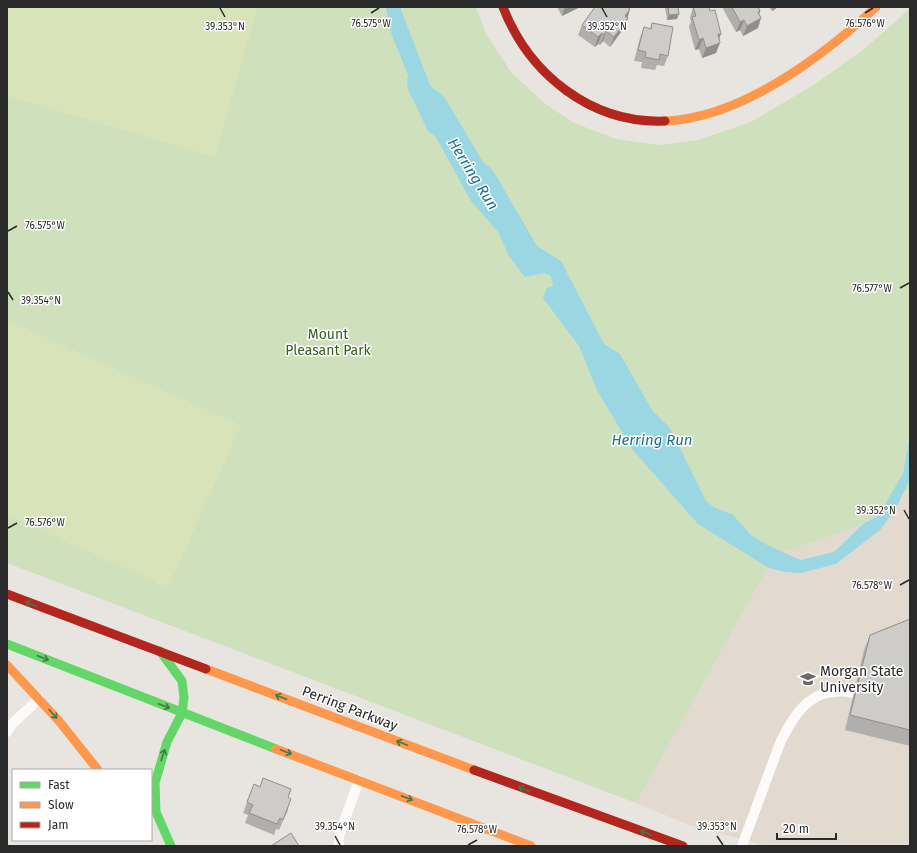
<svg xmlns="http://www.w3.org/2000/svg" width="917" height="853" font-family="'Fira Sans',sans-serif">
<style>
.education{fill:#e2dacf}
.green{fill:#cee0bc}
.pitch{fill:#d8e3ba}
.water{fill:#9ad7e3}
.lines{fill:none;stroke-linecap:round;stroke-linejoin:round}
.lane{stroke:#fcfbfa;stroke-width:10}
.fast{stroke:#63d668;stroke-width:9}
.slow{stroke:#ff974d;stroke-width:9}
.jam{stroke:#b3261e;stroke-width:9}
.wall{fill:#b1afad}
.shaded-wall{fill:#908f8d}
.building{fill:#ceccc9;stroke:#908f8d}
.oneway{stroke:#447746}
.ticks{fill:none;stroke:#2a2a2a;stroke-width:1.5}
.labels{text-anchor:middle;stroke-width:3;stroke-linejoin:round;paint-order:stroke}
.park-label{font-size:14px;fill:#346120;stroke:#fff}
.poi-label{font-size:14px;fill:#2a2a2a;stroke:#fff;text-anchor:start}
.street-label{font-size:14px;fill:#2a2a2a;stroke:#fff}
.water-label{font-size:15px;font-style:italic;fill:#19718f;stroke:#fff}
.ticks-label{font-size:10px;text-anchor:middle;fill:#2a2a2a;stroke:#fff;stroke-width:3;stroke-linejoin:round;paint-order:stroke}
</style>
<rect width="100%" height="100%" fill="#e8e4e0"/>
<polygon class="education" points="910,488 910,846 767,846 692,826 636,803 775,555 870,522"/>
<polygon class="green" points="7,7 476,7 486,34 511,72 544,103 574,123 616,139 660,145 698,140 751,122 815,84 863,50 903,15 910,8 910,488 870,522 775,555 636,803 7,563"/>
<g class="pitch">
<polygon points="7,7 253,7 257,8 215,157 7,96"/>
<polygon points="7,320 241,425 168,588 7,515"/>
</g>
<polygon class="water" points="386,7 400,7 430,85 445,98 483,162 492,169 537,246 561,261 604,344 620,354 652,410 670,428 706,501 715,508 732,514 751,535 769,546 801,560 834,552 863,524 878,516 903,474 910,435 910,479 895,510 880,530 836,564 801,573 785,572 769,568 698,524 632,449 597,390 579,346 543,298 547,288 553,286 551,276 544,273 525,277 509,256 498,232 471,201 436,137 428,131 407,87 408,75 391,33"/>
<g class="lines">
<g class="lane">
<polyline points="7,732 13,723 39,699"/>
<polyline points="339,846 339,836 359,780"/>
<path d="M742 846 780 743C796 710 813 685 854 693"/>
</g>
<g class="fast">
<polyline points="7,644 276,749"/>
<polyline points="160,651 182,681 184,698 182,713 167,742 155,783 156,812 171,846"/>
</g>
<g class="slow">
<path d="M665 121C741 118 822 57 876 7"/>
<polyline points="7,665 59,721 98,770"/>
<polyline points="206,669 474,770"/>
<polyline points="276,749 531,846"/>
</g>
<g class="jam">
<path d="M503 7C529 74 591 124 665 121"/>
<polyline points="7,594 206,669"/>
<polyline points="474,770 683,846"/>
</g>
</g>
<g class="wall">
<polygon points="557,7 580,7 562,16"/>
<polygon points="665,7 678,7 677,19 667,20"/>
<polygon points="693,7 719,39 716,53 702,58 699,49 695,50 689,27 691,21 690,18"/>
<polygon points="724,7 758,7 760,11 759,14 758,28 743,36 740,30 736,32 723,9"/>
<polygon points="769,7 778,7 772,11"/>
<polygon points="627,17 628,18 624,28 610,47 603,41 600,45 598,44 595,47 578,35 582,25"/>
<polygon points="652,23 668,56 664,66 657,65 655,70 641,68 642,62 634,61 640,38 644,27 650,29"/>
<polygon points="910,619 910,746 845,730 864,650 870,635"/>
<polygon points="254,784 288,798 288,810 279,830 276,829 274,835 245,823 248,815 243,813"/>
</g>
<g class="shaded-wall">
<polygon points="565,7 580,7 562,16"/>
<polygon points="773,7 778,7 772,11"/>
<polygon points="630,9 627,20 625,16"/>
<polygon points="760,11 757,21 761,18 758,28 743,36 747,26 758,12"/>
<polygon points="679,14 677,19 667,20 669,15"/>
<polygon points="628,18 624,28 610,47 614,37"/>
<polygon points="744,20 740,30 736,32 740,22"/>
<polygon points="606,31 603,41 600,45 604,35"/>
<polygon points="602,33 598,44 595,47 598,37"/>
<polygon points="718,34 721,34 717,44"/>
<polygon points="703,38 699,49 695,50 699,40"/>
<polygon points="720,43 716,53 702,58 706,48"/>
</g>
<g class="building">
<polygon points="595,7 627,7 630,9 625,16 628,18 614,37 606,31 604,35 602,33 598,37 582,25"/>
<polygon points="668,7 678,7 679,14 669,15"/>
<polygon points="693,7 709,7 710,11 715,10 721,34 718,34 720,43 706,48 703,38 699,40 692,17 696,16"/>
<polygon points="732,7 758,7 760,11 758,12 761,18 747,26 744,20 740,22"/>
<polygon points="652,23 673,27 668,56 660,54 659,60 645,57 646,52 638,50 644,27 651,29"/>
<polygon points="910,619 910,730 850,715 870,635"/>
<polygon points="263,778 291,789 288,797 291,799 283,820 280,818 277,824 249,813 253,805 247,802 254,784 260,787"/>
<polygon points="291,833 299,846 271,846"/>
</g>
<defs><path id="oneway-shaft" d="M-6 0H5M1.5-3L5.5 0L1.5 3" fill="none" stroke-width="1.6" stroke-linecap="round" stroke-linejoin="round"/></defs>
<g class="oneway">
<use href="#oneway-shaft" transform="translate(31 604) rotate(-159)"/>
<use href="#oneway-shaft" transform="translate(43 658) rotate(21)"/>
<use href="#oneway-shaft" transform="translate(281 697) rotate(-159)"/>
<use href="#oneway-shaft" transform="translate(164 706) rotate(21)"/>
<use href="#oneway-shaft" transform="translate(53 714) rotate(48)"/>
<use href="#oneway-shaft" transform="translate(402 743) rotate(-159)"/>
<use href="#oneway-shaft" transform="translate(286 752) rotate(21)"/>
<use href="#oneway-shaft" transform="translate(163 755) rotate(-71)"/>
<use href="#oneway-shaft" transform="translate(524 789) rotate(-159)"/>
<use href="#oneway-shaft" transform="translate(407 798) rotate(21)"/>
<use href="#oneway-shaft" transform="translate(646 833) rotate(-160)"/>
</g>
<path class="ticks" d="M220 8 225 17M602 8 607 17M371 13 379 8M865 13 873 8M8 231 17 226M900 288 909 283M8 292 13 300M904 510 909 519M8 528 17 523M900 585 909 580M335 836 340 845M717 836 723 845M468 845 477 840"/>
<defs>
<symbol id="university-bare" viewBox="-9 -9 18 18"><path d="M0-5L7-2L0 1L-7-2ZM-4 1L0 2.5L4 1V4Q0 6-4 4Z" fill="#6c6b6a" stroke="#fff" stroke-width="2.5" paint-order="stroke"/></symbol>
</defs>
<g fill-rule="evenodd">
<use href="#university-bare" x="797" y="668" width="22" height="22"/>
</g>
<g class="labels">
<g class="park-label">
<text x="328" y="339">Mount<tspan x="328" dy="16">Pleasant Park</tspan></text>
</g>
<g class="poi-label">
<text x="820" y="676">Morgan State<tspan x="820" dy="16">University</tspan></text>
</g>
<g class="street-label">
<text transform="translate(350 708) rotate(21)" y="5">Perring Parkway</text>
</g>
<g class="water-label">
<text transform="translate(473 174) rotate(58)" y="5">Herring Run</text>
<text x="652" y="445">Herring Run</text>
</g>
</g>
<g class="ticks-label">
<text x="371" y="27">76.575°W</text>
<text x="865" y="27">76.576°W</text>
<text x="225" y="30">39.353°N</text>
<text x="607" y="30">39.352°N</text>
<text x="45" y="229">76.575°W</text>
<text x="872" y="292">76.577°W</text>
<text x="41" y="304">39.354°N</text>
<text x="876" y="514">39.352°N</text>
<text x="45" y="526">76.576°W</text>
<text x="872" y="589">76.578°W</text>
<text x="335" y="830">39.354°N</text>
<text x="717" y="830">39.353°N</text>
<text x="477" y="833">76.578°W</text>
</g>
<rect width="917" height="853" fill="none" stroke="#2a2a2a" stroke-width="16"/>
<rect x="12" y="769" width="140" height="72" fill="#ffffff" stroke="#aaaaaa"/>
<rect x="20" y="782" width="20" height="6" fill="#63d668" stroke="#aaaaaa"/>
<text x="48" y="789" font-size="12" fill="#2a2a2a">Fast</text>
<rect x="20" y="802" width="20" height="6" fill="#ff974d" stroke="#aaaaaa"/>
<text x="48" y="809" font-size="12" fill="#2a2a2a">Slow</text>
<rect x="20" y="822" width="20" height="6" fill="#b3261e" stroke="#aaaaaa"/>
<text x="48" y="829" font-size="12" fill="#2a2a2a">Jam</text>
<path d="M777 833v6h59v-6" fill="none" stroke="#2a2a2a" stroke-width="2"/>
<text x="783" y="833" font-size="12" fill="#2a2a2a" stroke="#ffffff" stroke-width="3" paint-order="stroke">20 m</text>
</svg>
